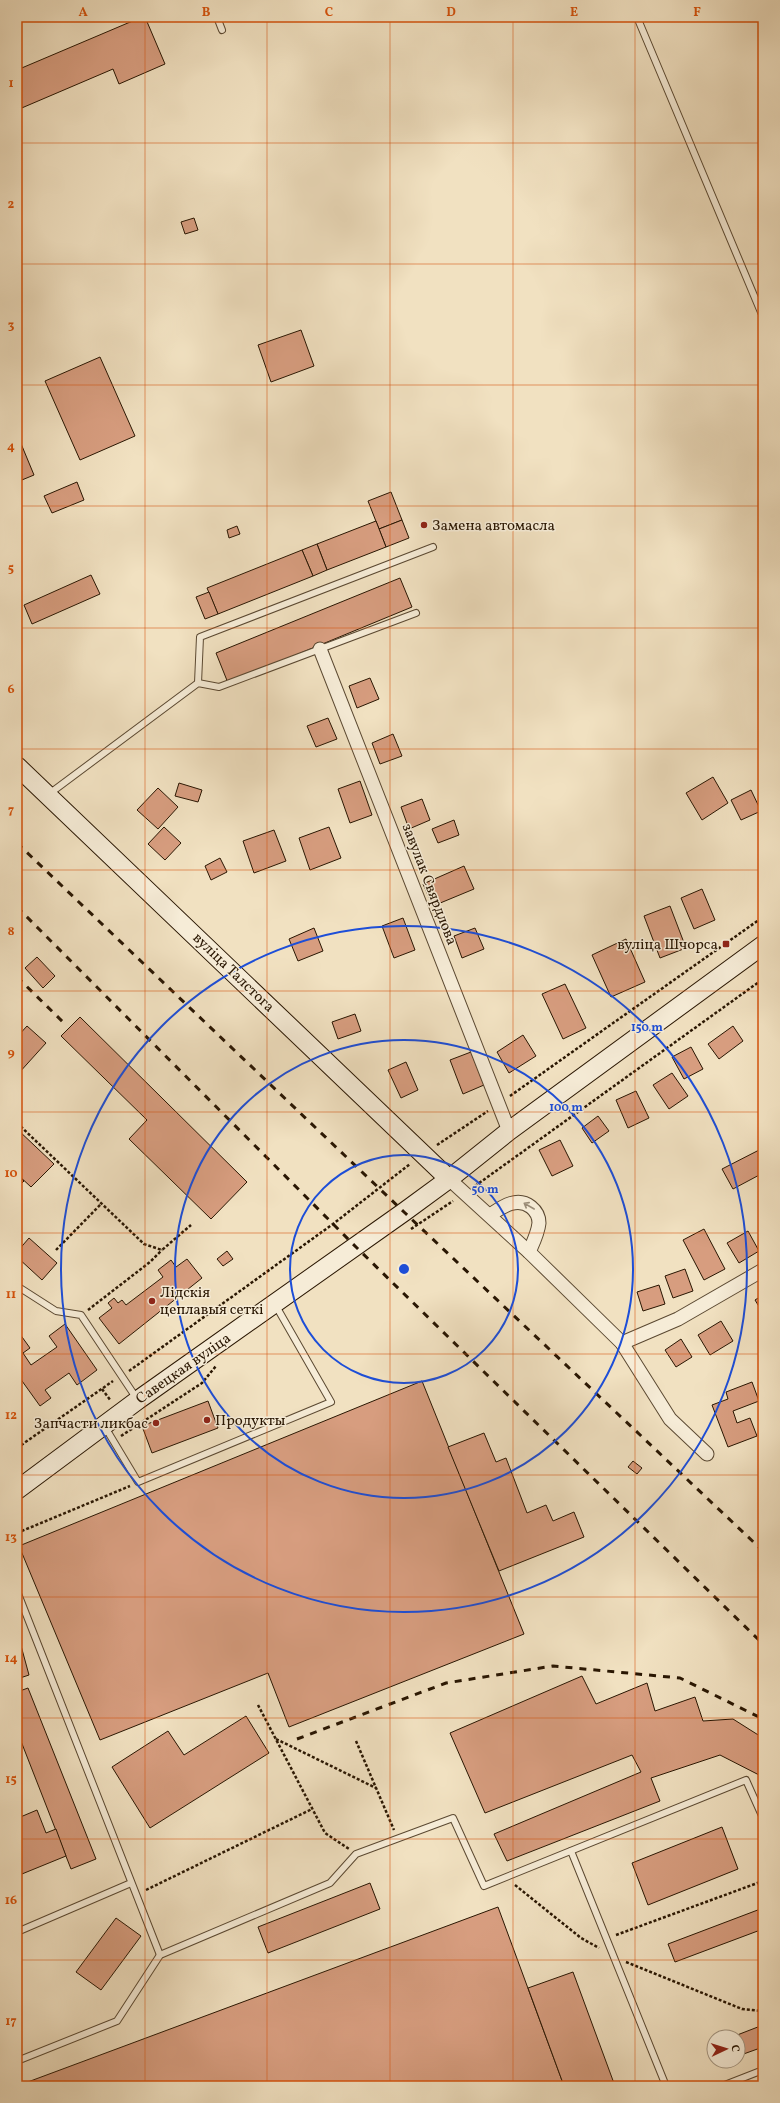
<svg xmlns="http://www.w3.org/2000/svg" width="780" height="2103" font-family="Vollkorn,serif">
<style>
.building{fill:#d79d7f;stroke:#291602}
.lines{fill:none;stroke-linecap:round;stroke-linejoin:round}
.lane-casing{stroke:#5b4932;stroke-width:8}
.street-casing{stroke:#5b4932;stroke-width:15}
.secondary-casing{stroke:#291602;stroke-width:20}
.path{stroke:#291602;stroke-width:2.5;stroke-dasharray:3 2;stroke-linecap:butt}
.lane{stroke:#f6ecd7;stroke-width:6}
.street{stroke:#f6ecd7;stroke-width:13}
.secondary{stroke:#f6ecd7;stroke-width:18}
.rail{stroke:#291602;stroke-width:3;stroke-dasharray:7 7;stroke-linecap:butt}
.oneway{stroke:#9a8c77}
.grid{fill:none;stroke:#d5520b;stroke-width:1;stroke-opacity:0.55}
.ring{fill:none;stroke:#1d4ed8;stroke-width:2}
.poi-dot{fill:#8f2418;stroke:#f6ecd7;stroke-width:1.5}
.labels{text-anchor:middle;stroke-width:3;stroke-linejoin:round;paint-order:stroke}
.poi-label{font-size:15px;fill:#291602;stroke:#f6ecd7;text-anchor:start}
.street-label{font-size:15px;fill:#291602;stroke:#f6ecd7}
.centre{fill:#1d4ed8;stroke:#f6ecd7;stroke-width:2}
.ring-label{font-size:12px;text-anchor:middle;font-weight:bold;fill:#1d4ed8;stroke:#f6ecd7;stroke-width:3;stroke-linejoin:round;paint-order:stroke}
.neatline{fill:none;stroke:#d5520b;stroke-width:1.5}
.grid-label{font-size:13px;text-anchor:middle;font-weight:bold;fill:#d5520b}
</style>
<rect width="100%" height="100%" fill="#f1e1c1"/>
<filter id="stains"><feTurbulence type="fractalNoise" baseFrequency=".005" numOctaves="4"/><feColorMatrix values="0 0 0 0 .2 0 0 0 0 .09 0 0 0 0 .02 0 0 0 .5 -.17"/></filter>
<radialGradient id="worn" r=".72"><stop offset=".6" stop-color="#630" stop-opacity="0"/><stop offset="1" stop-color="#630" stop-opacity=".3"/></radialGradient>
<g class="building">
<polygon points="142,17 145,17 165,64 119,84 113,69 17,110 17,70"/>
<polygon points="194,218 198,230 185,234 181,222"/>
<polygon points="301,330 314,366 271,382 258,345"/>
<polygon points="100,357 135,436 80,460 45,381"/>
<polygon points="17,434 34,475 17,482"/>
<polygon points="77,482 84,500 52,513 44,496"/>
<polygon points="391,492 402,520 379,529 368,501"/>
<polygon points="402,520 409,538 386,547 379,529"/>
<polygon points="376,521 386,547 327,570 317,544"/>
<polygon points="237,526 240,534 229,538 227,530"/>
<polygon points="317,544 327,570 313,576 302,550"/>
<polygon points="302,550 313,576 218,614 207,588"/>
<polygon points="91,575 100,594 32,624 24,605"/>
<polygon points="400,578 412,607 228,683 216,653"/>
<polygon points="209,592 218,614 205,619 196,597"/>
<polygon points="370,678 379,699 357,708 349,686"/>
<polygon points="328,718 337,739 316,747 307,726"/>
<polygon points="393,734 402,756 380,764 372,743"/>
<polygon points="713,777 728,803 702,820 686,793"/>
<polygon points="360,781 372,815 350,823 338,789"/>
<polygon points="179,783 202,790 198,802 175,796"/>
<polygon points="158,788 178,807 158,829 137,810"/>
<polygon points="751,790 761,811 741,820 731,800"/>
<polygon points="422,799 430,820 409,829 401,807"/>
<polygon points="454,820 459,835 438,843 432,829"/>
<polygon points="164,827 181,843 165,860 148,844"/>
<polygon points="329,827 341,858 310,870 299,838"/>
<polygon points="274,830 286,861 254,873 243,841"/>
<polygon points="220,858 227,872 211,880 205,866"/>
<polygon points="464,866 474,889 433,906 423,884"/>
<polygon points="702,889 715,920 694,929 681,898"/>
<polygon points="670,906 686,948 660,958 644,916"/>
<polygon points="403,918 415,950 394,958 382,926"/>
<polygon points="314,928 323,951 298,961 289,939"/>
<polygon points="475,928 484,949 462,958 454,936"/>
<polygon points="626,939 645,982 611,997 592,955"/>
<polygon points="37,957 55,976 43,988 25,968"/>
<polygon points="565,984 586,1028 563,1039 542,994"/>
<polygon points="355,1014 361,1031 338,1039 332,1022"/>
<polygon points="80,1017 247,1182 211,1219 129,1139 147,1120 61,1036"/>
<polygon points="27,1026 46,1043 18,1074 17,1037"/>
<polygon points="733,1026 743,1041 719,1059 708,1044"/>
<polygon points="523,1035 536,1056 509,1073 497,1052"/>
<polygon points="691,1047 703,1069 684,1079 672,1057"/>
<polygon points="471,1052 484,1085 463,1094 450,1060"/>
<polygon points="406,1062 418,1090 401,1098 388,1070"/>
<polygon points="672,1073 688,1096 669,1109 653,1085"/>
<polygon points="636,1091 649,1118 628,1128 616,1100"/>
<polygon points="598,1116 609,1131 592,1143 582,1128"/>
<polygon points="17,1129 54,1164 31,1187 17,1174"/>
<polygon points="560,1140 573,1166 552,1176 539,1150"/>
<polygon points="763,1148 763,1173 733,1189 722,1169"/>
<polygon points="17,1174 24,1181 17,1188"/>
<polygon points="704,1229 725,1269 704,1280 683,1240"/>
<polygon points="748,1231 759,1251 739,1263 727,1243"/>
<polygon points="29,1238 57,1263 42,1280 17,1257 17,1252"/>
<polygon points="227,1251 233,1259 223,1266 217,1259"/>
<polygon points="187,1259 202,1278 119,1344 99,1318 112,1308 108,1303 114,1298 118,1303 122,1300 126,1305 163,1277 158,1270 171,1260 176,1267"/>
<polygon points="685,1269 693,1291 673,1298 665,1276"/>
<polygon points="659,1285 665,1304 643,1311 637,1292"/>
<polygon points="763,1295 763,1313 755,1300"/>
<polygon points="721,1321 733,1341 710,1355 698,1335"/>
<polygon points="65,1324 97,1370 77,1385 69,1373 45,1390 51,1398 40,1406 17,1374 17,1330 30,1348 23,1353 31,1365 57,1347 49,1336"/>
<polygon points="681,1339 692,1357 676,1367 665,1350"/>
<polygon points="422,1381 524,1634 289,1727 268,1673 100,1740 19,1546"/>
<polygon points="752,1382 759,1401 733,1411 737,1423 750,1418 757,1436 728,1447 712,1405 728,1399 726,1392"/>
<polygon points="208,1401 218,1428 152,1453 142,1426"/>
<polygon points="484,1433 496,1462 506,1458 527,1513 546,1505 553,1521 574,1512 584,1537 499,1571 448,1447"/>
<polygon points="633,1461 642,1468 637,1474 628,1467"/>
<polygon points="20,1642 29,1675 17,1679 17,1643"/>
<polygon points="582,1676 596,1704 647,1683 655,1711 695,1697 703,1721 733,1719 763,1738 763,1777 720,1755 651,1778 660,1801 507,1861 494,1834 641,1772 632,1755 485,1813 450,1733"/>
<polygon points="28,1688 96,1859 71,1869 17,1731 17,1692"/>
<polygon points="246,1716 269,1753 150,1828 112,1767 168,1731 184,1755"/>
<polygon points="37,1810 46,1833 56,1829 66,1856 17,1876 17,1815 18,1818"/>
<polygon points="722,1827 738,1869 648,1905 632,1863"/>
<polygon points="370,1883 380,1909 268,1953 258,1927"/>
<polygon points="498,1907 564,2086 17,2086"/>
<polygon points="763,1908 763,1929 675,1962 668,1944"/>
<polygon points="116,1918 141,1936 101,1990 76,1972"/>
<polygon points="573,1972 615,2086 564,2086 528,1988"/>
<polygon points="763,2025 763,2047 738,2056 738,2037 732,2037"/>
<polygon points="714,2044 714,2060 709,2046"/>
</g>
<g class="lines">
<defs>
<g id="lane">
<polyline points="217,17 222,30"/>
<polyline points="637,17 763,317"/>
<polyline points="198,683 200,637 433,547"/>
<polyline points="49,794 198,683 219,687 416,613"/>
<polyline points="17,1286 56,1311 81,1315 137,1399"/>
<polyline points="105,1427 138,1482 331,1402 276,1306"/>
<polyline points="17,1591 160,1955"/>
<polyline points="571,1851 666,2086"/>
<polyline points="17,1932 131,1883"/>
<polyline points="17,2061 117,2021 160,1955 330,1883 356,1854 453,1818 484,1886 746,1780 763,1818"/>
<polyline points="722,2086 763,2070"/>
</g>
<g id="street">
<polyline points="320,649 509,1131"/>
<polyline points="449,1179 529,1252 622,1343 670,1419 707,1454"/>
<path d="M490 1215C502 1207 517 1196 531 1207 536 1211 539 1216 539 1223 538 1233 533 1243 529 1252"/>
<polyline points="622,1343 678,1319 763,1270"/>
</g>
<g id="secondary">
<polyline points="17,766 449,1179"/>
<polyline points="17,1490 138,1400 404,1212 449,1179 509,1131 763,945"/>
</g>
</defs>
<use href="#lane" class="lane-casing"/>
<use href="#street" class="street-casing"/>
<use href="#secondary" class="secondary-casing"/>
<g class="path">
<polyline points="510,1096 763,917"/>
<polyline points="17,1123 144,1244 162,1250 191,1225"/>
<polyline points="437,1145 488,1111"/>
<polyline points="475,1186 763,979"/>
<polyline points="411,1229 453,1201"/>
<polyline points="56,1250 101,1204"/>
<polyline points="88,1310 150,1262 162,1250"/>
<polyline points="129,1371 333,1224 410,1164"/>
<polyline points="102,1389 111,1401"/>
<polyline points="121,1436 202,1383 216,1366"/>
<polyline points="17,1448 113,1381"/>
<polyline points="17,1533 130,1486"/>
<polyline points="258,1705 325,1833 349,1849"/>
<polyline points="276,1739 376,1788"/>
<polyline points="356,1741 394,1830"/>
<polyline points="515,1885 581,1938 599,1948"/>
<polyline points="146,1890 312,1809"/>
<polyline points="616,1935 763,1881"/>
<polyline points="626,1962 742,2009 763,2011"/>
</g>
<use href="#lane" class="lane"/>
<use href="#street" class="street"/>
<use href="#secondary" class="secondary"/>
<g class="rail">
<polyline points="17,843 404,1212 763,1551"/>
<polyline points="17,907 356,1247 763,1644"/>
<polyline points="17,977 63,1022"/>
<polyline points="297,1739 446,1683 553,1666 680,1678 763,1719"/>
</g>
</g>
<defs><path id="oneway-shaft" d="M-6 0H5M1.5-3L5.5 0L1.5 3" fill="none" stroke-width="1.6" stroke-linecap="round" stroke-linejoin="round"/></defs>
<use class="oneway" href="#oneway-shaft" transform="translate(529 1206) rotate(-150)"/>
<path class="grid" d="M145 17V2086M267 17V2086M390 17V2086M513 17V2086M635 17V2086M17 143H763M17 264H763M17 385H763M17 506H763M17 628H763M17 749H763M17 870H763M17 991H763M17 1112H763M17 1233H763M17 1354H763M17 1475H763M17 1597H763M17 1718H763M17 1839H763M17 1960H763"/>
<g class="ring">
<circle cx="404" cy="1269" r="114"/>
<circle cx="404" cy="1269" r="229"/>
<circle cx="404" cy="1269" r="343"/>
</g>
<g class="poi-dot">
<circle cx="424" cy="525" r="4"/>
<rect x="722" y="940" width="8" height="8" rx="2"/>
<circle cx="152" cy="1301" r="4"/>
<circle cx="207" cy="1420" r="4"/>
<circle cx="156" cy="1423" r="4"/>
</g>
<g class="labels">
<g class="poi-label">
<text x="432" y="530">Замена автомасла</text>
<text x="718" y="949" text-anchor="end">вуліца Шчорса</text>
<text x="160" y="1297">Лідскія<tspan x="160" dy="17">цеплавыя сеткі</tspan></text>
<text x="215" y="1425">Продукты</text>
<text x="148" y="1428" text-anchor="end">Запчасти ликбас</text>
</g>
<g class="street-label">
<text transform="translate(430 884) rotate(69)" y="5">завулак Свярдлова</text>
<text transform="translate(234 972) rotate(44)" y="5">вуліца Талстога</text>
<text transform="translate(183 1368) rotate(-35)" y="5">Савецкая вуліца</text>
</g>
</g>
<circle cx="404" cy="1269" r="6" class="centre"/>
<g class="ring-label">
<text x="647" y="1031">150 m</text>
<text x="566" y="1111">100 m</text>
<text x="485" y="1193">50 m</text>
</g>
<rect width="780" height="2103" fill="none" stroke="#f1e1c1" stroke-width="44"/>
<g transform="translate(726 2049) rotate(86)"><circle r="19" fill="#f6ecd7" stroke="#a49682"/>
<path d="M0-3L7 15L0 10L-7 15Z" fill="#8f2418"/>
<text y="-6" font-size="11" font-weight="bold" text-anchor="middle" fill="#291602">С</text>
</g>
<rect x="22" y="22" width="736" height="2059" class="neatline"/>
<g class="grid-label">
<text x="83" y="16">A</text>
<text x="206" y="16">B</text>
<text x="329" y="16">C</text>
<text x="451" y="16">D</text>
<text x="574" y="16">E</text>
<text x="697" y="16">F</text>
<text x="11" y="87">1</text>
<text x="11" y="208">2</text>
<text x="11" y="329">3</text>
<text x="11" y="450">4</text>
<text x="11" y="572">5</text>
<text x="11" y="693">6</text>
<text x="11" y="814">7</text>
<text x="11" y="935">8</text>
<text x="11" y="1056">9</text>
<text x="11" y="1177">10</text>
<text x="11" y="1298">11</text>
<text x="11" y="1419">12</text>
<text x="11" y="1541">13</text>
<text x="11" y="1662">14</text>
<text x="11" y="1783">15</text>
<text x="11" y="1904">16</text>
<text x="11" y="2025">17</text>
</g>
<rect width="100%" height="100%" filter="url(#stains)"/>
<rect width="100%" height="100%" fill="url(#worn)"/>
</svg>
